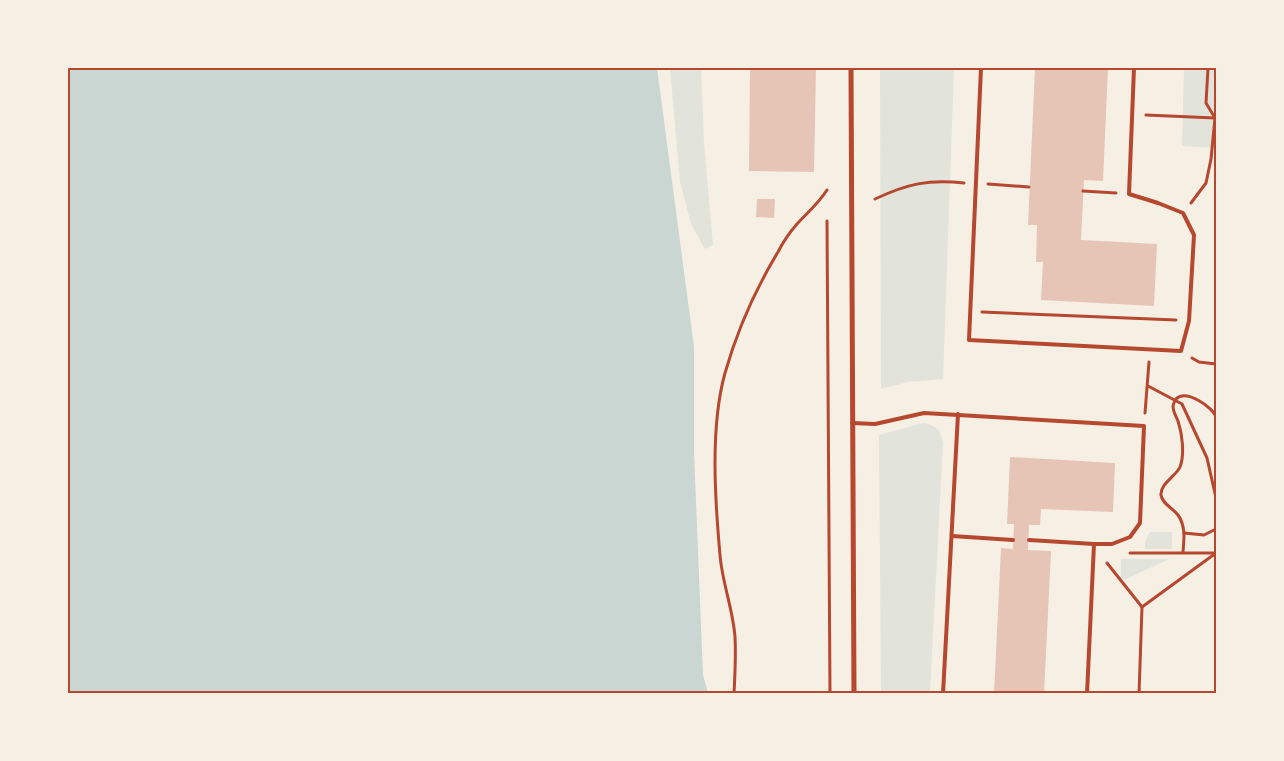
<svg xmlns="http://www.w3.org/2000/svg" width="1284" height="761" font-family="Commissioner,sans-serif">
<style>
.green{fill:#e2e4dc}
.water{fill:#c9d6d2}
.building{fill:#e6c5b7}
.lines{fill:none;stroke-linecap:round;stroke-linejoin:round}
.path{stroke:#b5482f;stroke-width:3}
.service{stroke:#b5482f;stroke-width:4}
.minor{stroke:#b5482f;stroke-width:5}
.neatline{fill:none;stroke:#b5482f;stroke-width:2}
</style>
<rect width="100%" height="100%" fill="#f6efe4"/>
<g class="green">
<polygon points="670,68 701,68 704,143 713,245 705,249 691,224 680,182"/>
<polygon points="880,68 954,68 943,379 908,382 881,389"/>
<polygon points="1184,68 1216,68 1216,148 1182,146"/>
<path d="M923 423C937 425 940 430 943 443L930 693H881L879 435Z"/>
<polygon points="1150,532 1172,532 1172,549 1145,549 1145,542"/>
<polygon points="1121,559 1169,559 1124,580 1121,576"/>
</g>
<polygon class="water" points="68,68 657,68 694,347 694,452 703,675 708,693 68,693"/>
<g class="building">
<polygon points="750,68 816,68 814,172 749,171"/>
<polygon points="1035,68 1108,68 1103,181 1084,180 1081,240 1157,244 1154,306 1041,300 1043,262 1036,262 1037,225 1028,225"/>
<polygon points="757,199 775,199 774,218 756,217"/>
<polygon points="1010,457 1115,463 1113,512 1041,509 1040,525 1029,525 1028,550 1051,551 1044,694 994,694 1001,548 1013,549 1014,524 1007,524"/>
</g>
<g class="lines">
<g class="path">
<polyline points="1146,115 1215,118"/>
<polyline points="988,184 1029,187"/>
<polyline points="1083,191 1116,193"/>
<path d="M875 199C907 184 928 179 964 183"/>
<polyline points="1191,203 1206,183 1211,159 1215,118 1206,103 1208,68"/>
<polyline points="827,221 830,694"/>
<polyline points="982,312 1176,320"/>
<polyline points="1192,358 1199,362 1216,364"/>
<polyline points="1148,386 1182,404 1207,458 1216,498"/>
<polyline points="1145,413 1149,362"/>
<polyline points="1184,533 1204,535 1216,529"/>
<path d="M1183 552C1184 540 1186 526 1178 515 1173 508 1162 504 1161 495 1160 484 1176 476 1180 467 1185 454 1182 433 1178 421 1176 416 1173 412 1173 406 1173 405 1175 400 1176 399 1186 389 1213 407 1216 417"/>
<polyline points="1130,553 1216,553"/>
<polyline points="1107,563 1142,607 1139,694"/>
<polyline points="1142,607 1216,553"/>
<path d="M734 694C735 675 736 655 735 637 733 609 722 582 720 555 715 499 710 427 725 373 737 331 755 290 778 252 783 242 790 232 797 224 808 212 818 204 827 190"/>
</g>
<g class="service">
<polyline points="981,68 969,340 1181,351 1189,321 1194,235 1183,213 1158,203 1129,194 1134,68"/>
<polyline points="852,423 875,424 924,413 1144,426 1140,523 1130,537 1112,544 1094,544 1087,694"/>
<polyline points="952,536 1013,540"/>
<polyline points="1029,540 1094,544"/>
<polyline points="943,694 958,414"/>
</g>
<polyline class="minor" points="851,68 854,694"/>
</g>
<rect width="1284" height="761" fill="none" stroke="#f6efe4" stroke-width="138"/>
<rect x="69" y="69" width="1146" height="623" class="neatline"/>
</svg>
